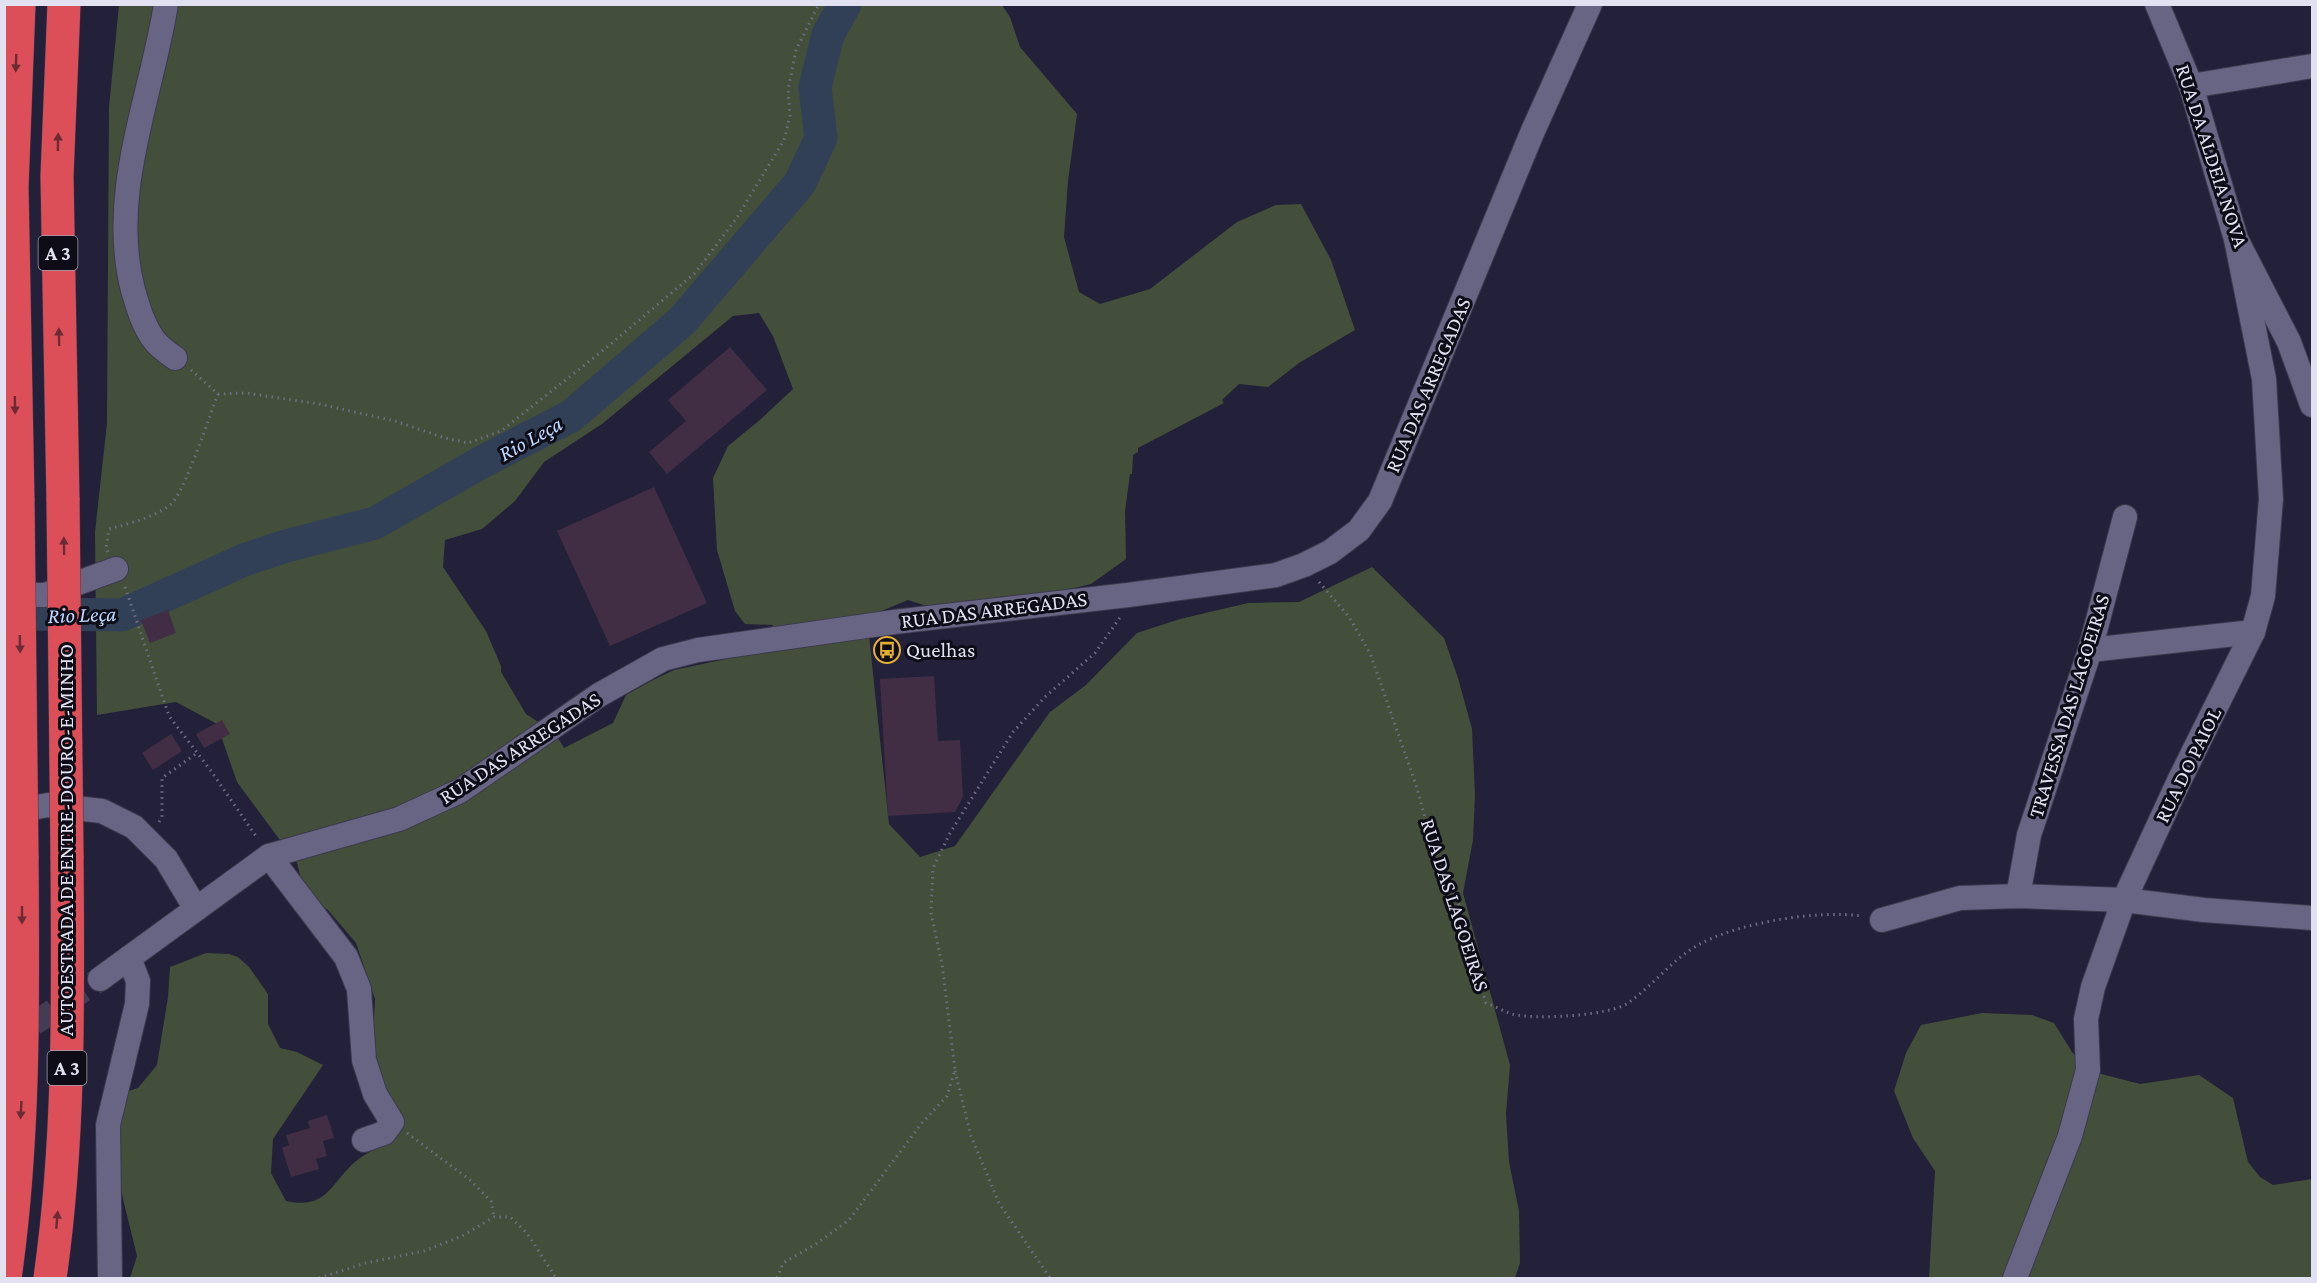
<svg xmlns="http://www.w3.org/2000/svg" width="2317" height="1283" font-family="'Crimson Pro',serif">
<style>
.green{fill:#434f3a;fill-rule:evenodd}
.lines{fill:none;stroke-linecap:round;stroke-linejoin:round}
.river{stroke:#314057;stroke-width:33}
.building{fill:#412e44}
.minor-tunnel{stroke:#403d55;stroke-width:24;stroke-dasharray:24 12;stroke-linecap:butt}
.minor-casing{stroke:#3c394e;stroke-width:26}
.highway-casing{stroke:#3c394e;stroke-width:34}
.path{stroke:#706d83;stroke-width:3;stroke-dasharray:1.5 4.5;stroke-linecap:butt}
.minor{stroke:#676583;stroke-width:24}
.highway{stroke:#dd4f58;stroke-width:33}
.highway-bridge-casing{stroke:#3c394e;stroke-width:34;stroke-linecap:butt}
.highway-bridge{stroke:#dd4f58;stroke-width:33}
.oneway{fill:#6b2a34}
.labels{text-anchor:middle;stroke-width:6;stroke-linejoin:round;paint-order:stroke}
.shield{fill:#0d0c17;stroke:#a2a1b0;stroke-width:1.5}
.shield-label{font-size:20px;font-weight:bold;fill:#e2e1f2}
.street-label{font-size:21px;fill:#e2e1f2;stroke:#0d0c17}
.poi-label{font-size:21px;fill:#e2e1f2;stroke:#0d0c17;text-anchor:start}
.water-label{font-size:22px;font-style:italic;fill:#bed8fe;stroke:#0d0c17}
</style>
<rect width="100%" height="100%" fill="#232039"/>
<g class="green">
<path d="M119 5H1002L1010 17 1020 47 1077 114 1068 181 1064 237 1079 292 1100 304 1150 289 1237 222 1276 205 1301 204 1331 260 1355 330 1299 363 1268 387 1239 384 1222 400 1224 403 1138 448V452L1133 455 1132 474H1130L1125 511 1126 559 1091 584 994 607 939 610 908 600 867 617 889 824 920 857 955 846 1050 712 1086 685 1137 633 1180 619 1248 603 1299 602 1372 567 1444 638 1458 678 1472 729 1475 795 1473 840 1463 893 1510 1065 1506 1114 1509 1162 1519 1211 1520 1263 1515 1278H130L137 1256 123 1199 107 1098 138 1088 157 1065 168 997 170 967 206 953 229 954 238 957 249 967 268 994V1024L280 1048 297 1052 323 1065 273 1139 271 1173 286 1201C327 1210 330 1184 355 1162 365 1153 380 1147 392 1140L372 1063 375 999 356 943 328 910 305 894 297 863 237 782 217 724 176 702 97 715 95 532 107 423 109 107ZM759 313 773 336 793 389 761 419 728 446 713 478 717 550 735 611 745 624 773 625 761 647 731 658 674 670 651 681 626 695 613 723 564 748 555 733 526 714 501 672V666L486 631 443 567 445 540 482 529 515 501 544 462 602 424 733 316Z"/>
<polygon points="1982,1013 2032,1015 2054,1023 2072,1052 2090,1071 2140,1084 2199,1075 2233,1098 2248,1162 2260,1177 2273,1185 2312,1179 2312,1278 1929,1278 1935,1171 1913,1138 1894,1091 1906,1053 1921,1025"/>
</g>
<g class="lines">
<polyline class="river" points="4,616 37,614 122,615 244,560 286,546 375,523 480,463 571,416 682,321 800,183 821,138 815,87 828,35 845,4"/>
</g>
<g class="building">
<polygon points="730,347 767,390 667,474 649,452 686,421 668,400"/>
<polygon points="654,487 707,603 610,646 557,531"/>
<polygon points="168,610 176,633 150,643 141,620"/>
<polygon points="934,676 938,741 960,740 963,797 955,812 888,816 880,679"/>
<polygon points="222,720 230,734 204,748 196,734"/>
<polygon points="171,734 182,751 153,770 142,753"/>
<polygon points="327,1115 334,1138 323,1141 327,1156 316,1159 319,1169 291,1177 282,1148 289,1145 286,1135 310,1128 308,1121"/>
</g>
<g class="lines">
<polyline class="minor-tunnel" points="4,1044 100,979"/>
<defs>
<g id="minor">
<path d="M166 4C151 99 108 194 133 290 138 307 143 325 154 340 159 347 168 353 175 358"/>
<polyline points="2157,4 2191,86 2236,239 2289,342 2312,405"/>
<polyline points="2191,86 2312,66"/>
<polyline points="4,595 45,595 116,569"/>
<polyline points="2090,650 2253,632"/>
<polyline points="4,813 48,805 102,811 134,827 166,859 196,909"/>
<polyline points="269,856 346,957 359,989 364,1060 375,1094 392,1122 384,1133 364,1140"/>
<polyline points="2018,896 2029,835 2090,650 2125,517"/>
<polyline points="1882,920 1960,898 2018,896 2124,900 2204,910 2312,918"/>
<polyline points="100,979 269,856 399,819 460,791 599,695 663,659 698,650 894,622 1128,595 1276,575 1304,565 1330,552 1359,530 1380,501 1532,133 1590,4"/>
<polyline points="110,1278 108,1125 137,1004 138,981 129,958"/>
<polyline points="2015,1278 2070,1136 2088,1070 2086,1019 2093,987 2124,900 2179,781 2253,632 2263,596 2271,499 2264,379 2236,239"/>
</g>
<g id="highway">
<polyline points="18,501 12,187 19,4"/>
<polyline points="63,501 57,176 64,4"/>
<path d="M5 1278C25 1138 23 997 22 856"/>
<path d="M50 1278C70 1138 68 997 67 856"/>
</g>
</defs>
<use href="#minor" class="minor-casing"/>
<use href="#highway" class="highway-casing"/>
<g class="path">
<polyline points="191,370 218,394 246,393 319,404 395,421 445,438 468,443 501,431 606,348 695,273 736,219 784,140 790,116 788,90 796,50 819,4"/>
<path d="M108 552 106 548 109 529C130 523 153 518 170 505 184 495 210 414 218 394"/>
<path d="M1319 582 1349 617 1370 653 1416 785 1434 850 1458 901 1486 1003C1495 1006 1503 1011 1512 1014 1533 1020 1610 1016 1628 1003 1654 985 1674 957 1702 943 1742 922 1818 910 1862 916"/>
<polyline points="125,587 169,716 211,771 258,839"/>
<polyline points="159,822 162,817 162,778 197,753"/>
<polyline points="955,1071 971,1136 999,1203 1050,1278"/>
<polyline points="407,1133 470,1180 491,1201 494,1217"/>
<polyline points="319,1278 366,1263 424,1251 462,1236 494,1217 510,1217 527,1233 556,1278"/>
<polyline points="777,1278 783,1263 816,1244 849,1220 921,1124 947,1096 955,1070 942,964 931,913 933,868 950,833 1013,732 1046,696 1095,653 1121,616"/>
</g>
<use href="#minor" class="minor"/>
<use href="#highway" class="highway"/>
<defs>
<g id="highway-bridge">
<polyline points="18,501 22,856"/>
<polyline points="63,501 67,856"/>
</g>
</defs>
<use href="#highway-bridge" class="highway-bridge-casing"/>
<use href="#highway-bridge" class="highway-bridge"/>
</g>
<defs><path id="oneway-solid" d="M-6-.8H1V-3.2L6.5 0L1 3.2V.8H-6Z" transform="scale(1.5)"/></defs>
<g class="oneway">
<use href="#oneway-solid" transform="translate(16 63) rotate(92)"/>
<use href="#oneway-solid" transform="translate(58 142) rotate(-89)"/>
<use href="#oneway-solid" transform="translate(59 337) rotate(-91)"/>
<use href="#oneway-solid" transform="translate(15 405) rotate(89)"/>
<use href="#oneway-solid" transform="translate(64 546) rotate(-91)"/>
<use href="#oneway-solid" transform="translate(20 644) rotate(89)"/>
<use href="#oneway-solid" transform="translate(22 915) rotate(90)"/>
<use href="#oneway-solid" transform="translate(21 1110) rotate(93)"/>
<use href="#oneway-solid" transform="translate(57 1220) rotate(-85)"/>
</g>
<defs>
<symbol id="bus-ring" viewBox="-11 -11 22 22"><circle r="9.5" fill="#0d0c17" stroke="#e3ae35" stroke-width="1.5"/><path d="M-5-6H5V4H4V6H2V4H-2V6H-4V4H-5ZM-3.5-4V0h7V-4ZM-3.5 1.2v1.5H-2V1.2ZM2 1.2v1.5H3.5V1.2Z" fill="#e3ae35"/></symbol>
</defs>
<g fill-rule="evenodd">
<use href="#bus-ring" x="872" y="635" width="30" height="30"/>
</g>
<g class="labels">
<g class="shield">
<rect x="38.5" y="236" width="39" height="34" rx="4.5"/>
<rect x="47.5" y="1051" width="39" height="34" rx="4.5"/>
</g>
<g class="shield-label">
<text x="58" y="260">A 3</text>
<text x="67" y="1075">A 3</text>
</g>
<g class="street-label">
<text transform="translate(2212 156) rotate(72)" y="7">RUA DA ALDEIA NOVA</text>
<text transform="translate(1428 385) rotate(-67)" y="7">RUA DAS ARREGADAS</text>
<text transform="translate(994 610) rotate(-7)" y="7">RUA DAS ARREGADAS</text>
<text transform="translate(2069 706) rotate(-73)" y="7">TRAVESSA DAS LAGOEIRAS</text>
<text transform="translate(520 748) rotate(-33)" y="7">RUA DAS ARREGADAS</text>
<text transform="translate(2188 765) rotate(-64)" y="7">RUA DO PAIOL</text>
<text transform="translate(66 840) rotate(-90)" y="7">AUTOESTRADA DE ENTRE-DOURO-E-MINHO</text>
<text transform="translate(1455 905) rotate(72)" y="7">RUA DAS LAGOEIRAS</text>
</g>
<g class="poi-label">
<text x="906" y="657">Quelhas</text>
</g>
<g class="water-label">
<text transform="translate(530 438) rotate(-29)" y="8">Rio Leça</text>
<text transform="translate(82 614) rotate(-2)" y="8">Rio Leça</text>
</g>
</g>
<rect width="2317" height="1283" fill="none" stroke="#e2e1f2" stroke-width="12"/>
</svg>
